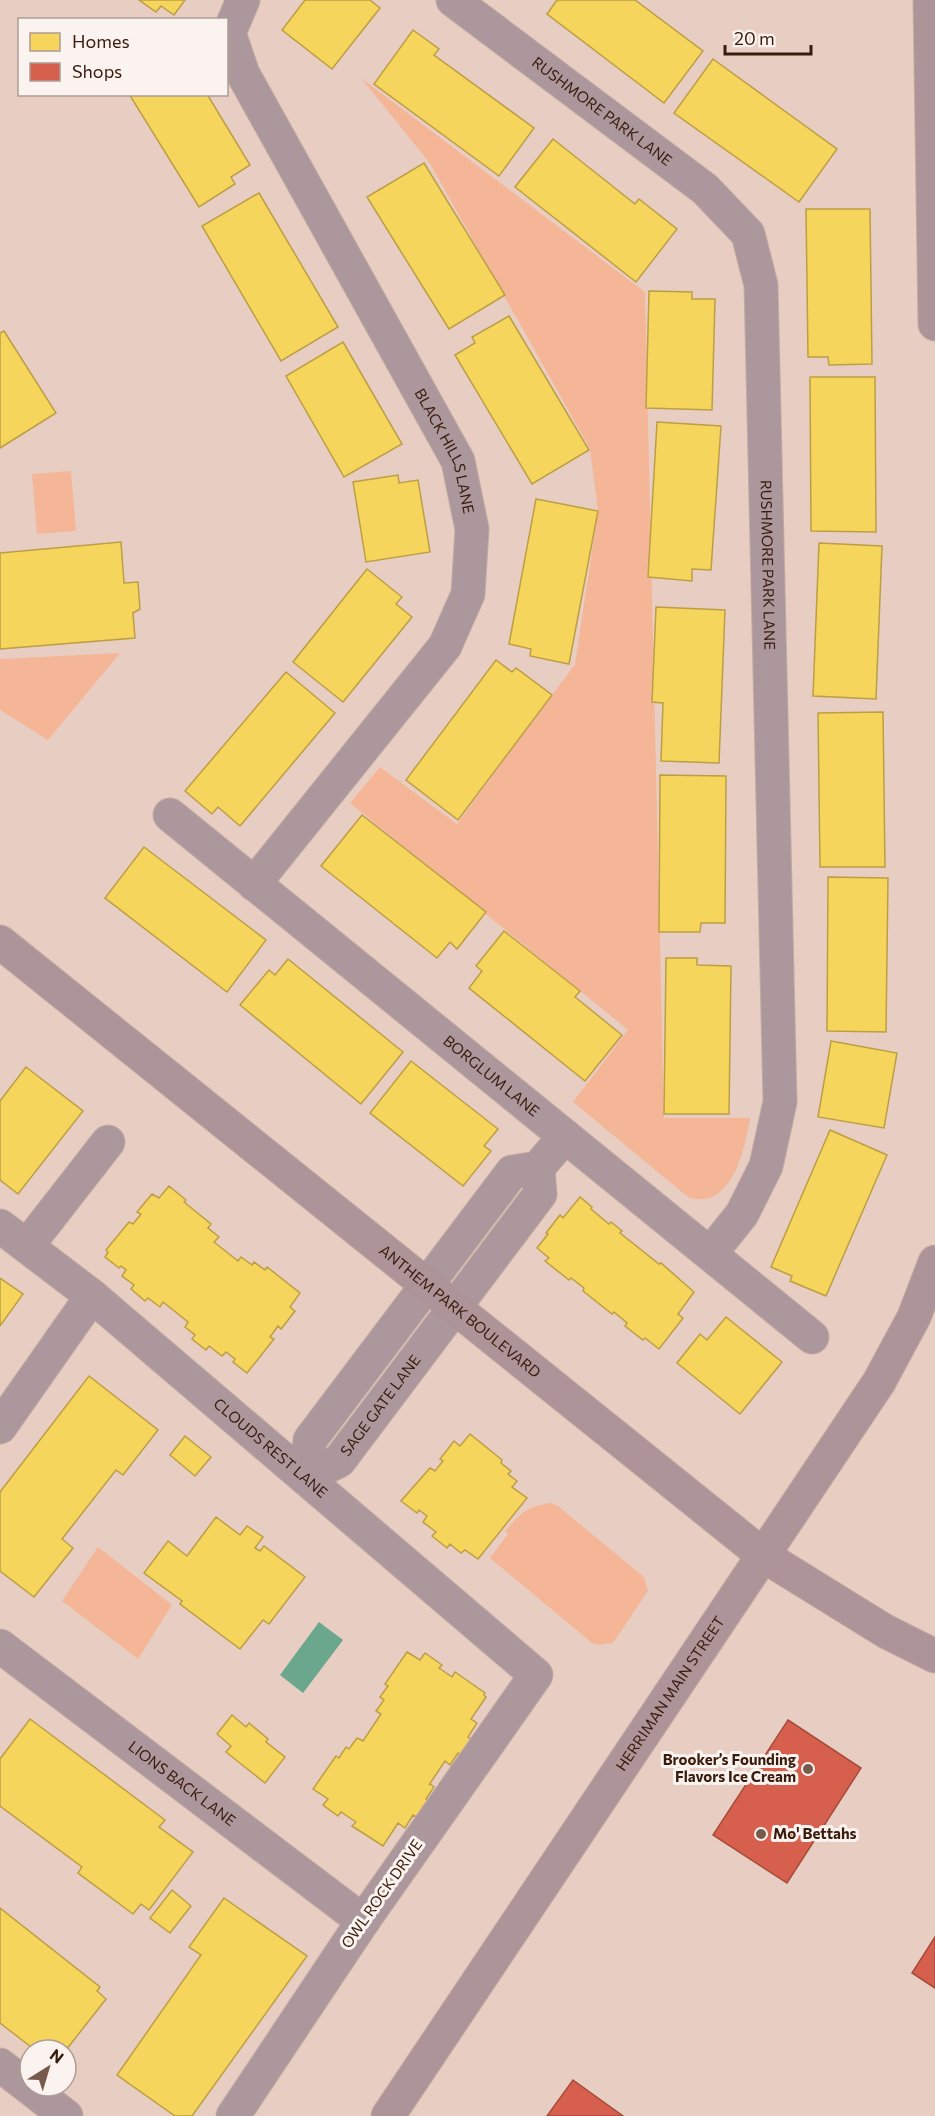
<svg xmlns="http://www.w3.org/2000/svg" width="935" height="2116" font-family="Commissioner,sans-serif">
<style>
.green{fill:#f5b698}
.water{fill:#6aa78c}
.homes{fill:#f6d55c;stroke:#bd9e44;stroke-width:1.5}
.shops{fill:#d6604d;stroke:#a74c3a;stroke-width:1.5}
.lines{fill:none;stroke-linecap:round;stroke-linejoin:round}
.street-casing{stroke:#c2aba1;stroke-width:35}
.secondary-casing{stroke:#c2aba1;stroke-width:35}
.street{stroke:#ac979c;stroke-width:33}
.secondary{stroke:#ac9498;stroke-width:33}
.poi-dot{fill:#765a4c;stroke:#fbf3ef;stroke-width:2}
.labels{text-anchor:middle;stroke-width:6;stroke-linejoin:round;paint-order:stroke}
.street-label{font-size:15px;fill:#391c0d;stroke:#fbf3ef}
.poi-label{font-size:15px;font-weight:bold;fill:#391c0d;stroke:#fbf3ef;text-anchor:end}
</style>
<rect width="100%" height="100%" fill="#e8cec2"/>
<g class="green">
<path d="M361 78 645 292 664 1118H750C745 1150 731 1212 688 1197L573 1102 628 1030 350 803 380 767 457 824 575 664 598 511 590 449 429 162Z"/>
<polygon points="71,471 76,531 37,534 32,474"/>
<polygon points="120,653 48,740 0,710 0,659"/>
<path d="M551 1503 558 1506 644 1577 648 1591 613 1643 598 1645 592 1643 490 1558 508 1534 505 1531C521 1513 527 1506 551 1503Z"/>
<polygon points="98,1547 172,1605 138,1659 62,1601"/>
</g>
<polygon class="water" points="319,1622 343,1640 303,1693 280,1675"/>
<g class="homes">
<polygon points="139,0 185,0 174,15 161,6 156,12"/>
<polygon points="305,0 370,0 380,8 332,69 282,30"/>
<polygon points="557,0 635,0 703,51 664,103 547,14"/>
<polygon points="413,30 439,49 434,55 534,128 499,176 374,84"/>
<polygon points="713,59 837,149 799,202 674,113"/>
<polygon points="129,94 207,94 250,165 231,177 235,184 199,207"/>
<polygon points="553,139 635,204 639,199 677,229 636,282 515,187"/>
<polygon points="424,163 505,295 449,329 367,197"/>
<polygon points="259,193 338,327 281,361 202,226"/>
<polygon points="806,209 870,209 872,364 829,365 828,357 808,357"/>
<polygon points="649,291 692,292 692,299 715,299 712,410 646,408"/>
<polygon points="509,316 589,450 532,484 455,355 475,343 472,337"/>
<polygon points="4,331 56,413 0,448 0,333"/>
<polygon points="343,342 402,444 344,477 286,376"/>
<polygon points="810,377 875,377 876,532 811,531"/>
<polygon points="657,422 721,426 711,570 692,569 692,581 648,577"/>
<polygon points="398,475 399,483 418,480 430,552 366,562 353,482"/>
<polygon points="536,499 598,511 569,664 530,656 531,649 509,644"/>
<polygon points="121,542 124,583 138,582 140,609 133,613 135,638 0,649 0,553"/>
<polygon points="819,543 882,546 876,699 813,696"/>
<polygon points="367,569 402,597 396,604 412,617 343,702 293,662"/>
<polygon points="656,607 725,610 719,763 661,761 663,703 652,702"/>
<polygon points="496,660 512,672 516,668 552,695 458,820 406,780"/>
<polygon points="286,672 335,713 240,826 218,807 212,814 185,791"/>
<polygon points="883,712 885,867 820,867 818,713"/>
<polygon points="660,775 726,776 725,923 701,923 700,932 659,932"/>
<polygon points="362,815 486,912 457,949 450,942 437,958 321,866"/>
<polygon points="144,847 266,940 227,992 105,898"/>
<polygon points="828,877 888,878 886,1032 827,1031"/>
<polygon points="504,931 580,991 575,997 622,1035 585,1081 469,988 482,971 476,966"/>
<polygon points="666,958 697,958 697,965 731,966 729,1114 664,1114"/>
<polygon points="288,959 403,1052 361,1104 240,1005 269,970 275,975"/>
<polygon points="831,1041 897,1053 884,1128 818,1117"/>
<polygon points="411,1061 498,1129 484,1146 491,1151 463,1186 370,1113"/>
<polygon points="26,1067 83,1111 18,1194 0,1180 0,1101"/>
<polygon points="830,1130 887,1155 826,1296 790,1281 792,1276 771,1267"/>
<polygon points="169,1186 186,1200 184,1202 211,1224 208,1228 219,1237 214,1242 238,1261 241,1257 252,1265 254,1262 265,1270 267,1267 300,1293 290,1307 295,1311 281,1329 278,1326 270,1337 274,1339 247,1373 233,1362 235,1359 226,1352 222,1356 209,1346 206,1350 192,1339 195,1335 185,1327 188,1322 163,1302 160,1307 148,1298 145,1301 131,1289 134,1285 122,1276 126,1270 121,1266 119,1268 105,1257 108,1252 106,1250 129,1222 133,1224 141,1214 137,1212 152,1194 159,1198"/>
<polygon points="580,1197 592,1207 591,1209 609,1224 611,1222 622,1231 620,1233 659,1264 661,1263 694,1292 678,1314 683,1318 659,1349 645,1338 643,1340 625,1326 627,1323 614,1312 612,1314 583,1291 584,1288 571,1278 569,1280 545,1261 549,1258 537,1248 548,1234 546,1233 560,1215 563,1218"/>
<polygon points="0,1278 23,1294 0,1326"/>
<polygon points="726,1317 782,1362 740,1414 677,1363 700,1334 707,1340"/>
<polygon points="89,1376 158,1430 123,1475 116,1470 62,1539 73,1548 34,1597 0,1571 0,1492"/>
<polygon points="470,1434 502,1460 501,1463 511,1471 508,1474 517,1481 512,1487 527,1498 478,1559 465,1550 461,1553 450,1544 447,1548 432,1536 436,1532 423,1522 427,1516 419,1510 417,1513 401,1501 430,1468 435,1471 443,1461 440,1459 454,1441 460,1446"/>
<polygon points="185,1436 211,1457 195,1476 170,1455"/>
<polygon points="216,1517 240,1535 247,1526 263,1537 255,1548 260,1551 264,1546 305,1577 269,1624 263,1620 240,1649 180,1604 182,1601 144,1573 168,1541 187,1556"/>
<polygon points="407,1652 420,1660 425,1653 442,1665 439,1668 452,1677 455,1672 485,1693 484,1695 486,1697 471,1719 477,1723 468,1737 472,1740 461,1756 458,1753 450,1765 445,1761 429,1785 430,1784 434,1787 426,1799 429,1802 419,1818 413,1815 405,1828 398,1823 383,1846 352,1826 356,1822 341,1812 338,1816 323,1805 328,1799 313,1789 336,1756 339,1758 346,1747 349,1749 357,1738 363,1741 381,1714 376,1711 384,1700 380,1697 388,1686 385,1684"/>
<polygon points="232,1715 246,1727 249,1723 268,1739 266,1742 285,1757 265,1783 226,1752 231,1746 217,1734"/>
<polygon points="30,1719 165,1820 159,1827 193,1852 149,1910 141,1904 133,1914 78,1873 82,1867 0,1806 0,1759"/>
<polygon points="172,1890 191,1906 170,1933 150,1918"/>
<polygon points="224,1898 307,1956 192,2116 175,2116 117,2075 201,1955 189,1947"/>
<polygon points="0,1908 100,1987 97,1991 106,1999 66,2050 35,2050 0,2023"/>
</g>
<g class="shops">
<polygon points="788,1720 861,1768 787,1883 713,1835"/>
<polygon points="935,1937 935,1988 912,1973"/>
<polygon points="573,2080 623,2116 547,2116"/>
</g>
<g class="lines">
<defs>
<g id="street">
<path id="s1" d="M243 0 229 33 243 74 458 461 472 529 468 594 445 646 254 884"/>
<path id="s2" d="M453 0 705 189 748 234 761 285 780 1102 766 1166 742 1214 710 1254"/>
<path id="s3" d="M170 815 812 1337"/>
<path id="s4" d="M0 1226 92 1296 536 1675 363 1921 233 2116"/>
<polyline points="27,1246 108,1142"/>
<polyline points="0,1427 92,1296"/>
<polyline points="306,1477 310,1440 512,1172 538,1168 565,1136"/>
<path id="s5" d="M306 1477 339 1461 540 1194 538 1168"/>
<path id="s6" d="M0 1646 363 1921"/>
<polyline points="0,2065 66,2116"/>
</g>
<g id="secondary">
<polyline points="930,0 935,324"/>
<path id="s7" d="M0 942 764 1556 885 1631 935 1656"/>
<path id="s8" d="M388 2116 879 1382 914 1317 935 1262"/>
</g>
</defs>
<use href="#street" class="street-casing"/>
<use href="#secondary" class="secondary-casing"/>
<use href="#street" class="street"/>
<use href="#secondary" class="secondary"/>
</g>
<g class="poi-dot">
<circle cx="808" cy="1769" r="6"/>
<circle cx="761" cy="1834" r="6"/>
</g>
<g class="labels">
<g class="street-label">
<text dy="5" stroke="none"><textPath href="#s2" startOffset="186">RUSHMORE PARK LANE</textPath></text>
<text dy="5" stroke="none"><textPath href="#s1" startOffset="508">BLACK HILLS LANE</textPath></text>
<text dy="5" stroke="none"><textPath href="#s2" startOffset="710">RUSHMORE PARK LANE</textPath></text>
<text dy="5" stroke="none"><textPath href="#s3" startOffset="414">BORGLUM LANE</textPath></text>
<text dy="5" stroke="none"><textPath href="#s7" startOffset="590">ANTHEM PARK BOULEVARD</textPath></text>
<text dy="5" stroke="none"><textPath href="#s5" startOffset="106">SAGE GATE LANE</textPath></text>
<text dy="5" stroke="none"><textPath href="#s4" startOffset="350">CLOUDS REST LANE</textPath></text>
<text dy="5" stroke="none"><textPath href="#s8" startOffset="508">HERRIMAN MAIN STREET</textPath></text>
<text dy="5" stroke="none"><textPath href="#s6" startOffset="228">LIONS BACK LANE</textPath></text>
<text transform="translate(382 1894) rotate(-55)" y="5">OWL ROCK DRIVE</text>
</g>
<g class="poi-label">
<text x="796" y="1765">Brooker’s Founding<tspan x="796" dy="17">Flavors Ice Cream</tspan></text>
<text x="773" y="1839" text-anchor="start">Mo' Bettahs</text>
</g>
</g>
<rect x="18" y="18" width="210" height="78" fill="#fbf3ef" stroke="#ad9d95" stroke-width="1.5"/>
<rect x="30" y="33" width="30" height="18" fill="#f6d55c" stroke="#ad9d95" stroke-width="1.5"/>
<text x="72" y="48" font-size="18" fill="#391c0d">Homes</text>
<rect x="30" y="63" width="30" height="18" fill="#d6604d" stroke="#ad9d95" stroke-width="1.5"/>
<text x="72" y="78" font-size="18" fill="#391c0d">Shops</text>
<g transform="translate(48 2068) rotate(37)"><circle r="28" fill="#fbf3ef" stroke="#ad9d95" stroke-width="1.5"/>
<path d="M0-4.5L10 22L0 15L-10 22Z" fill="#765a4c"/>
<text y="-9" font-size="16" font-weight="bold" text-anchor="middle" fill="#391c0d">N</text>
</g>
<path d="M725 45v9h86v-9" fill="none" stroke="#391c0d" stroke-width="3"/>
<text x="734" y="45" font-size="18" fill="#391c0d" stroke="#fbf3ef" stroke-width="4.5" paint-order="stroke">20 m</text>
</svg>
